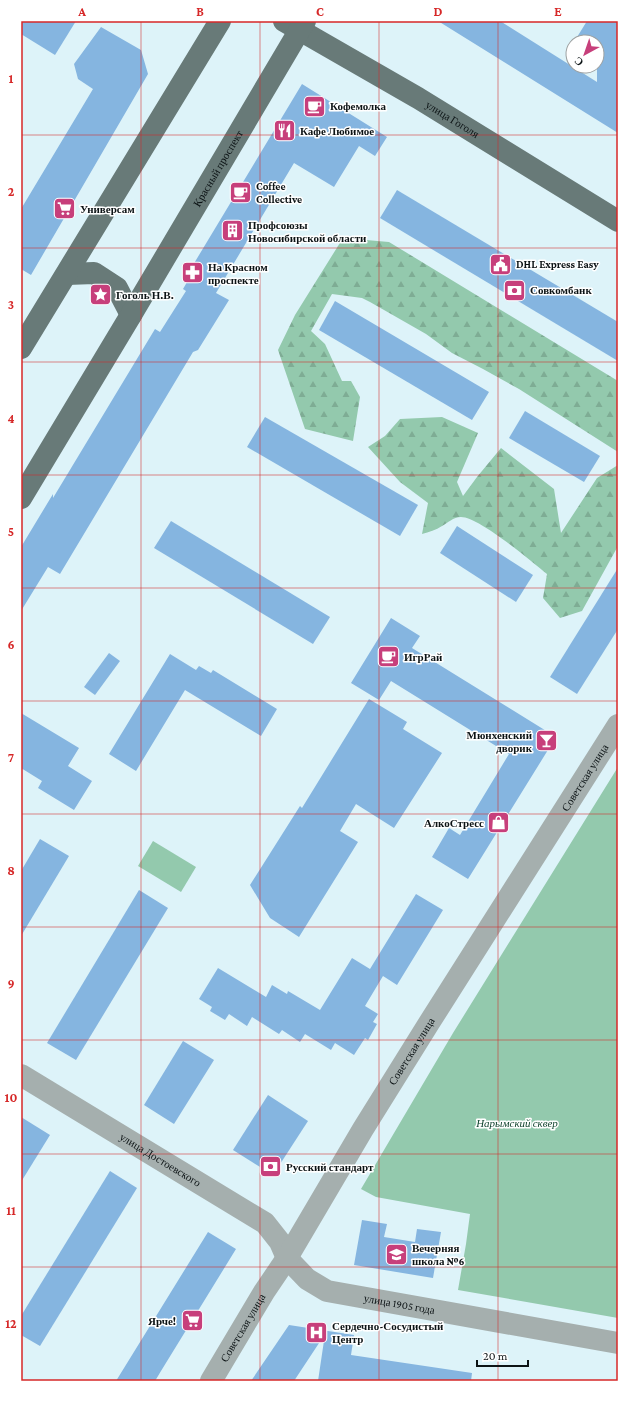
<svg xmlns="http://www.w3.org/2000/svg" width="639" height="1402" font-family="'Crimson Pro',serif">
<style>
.forest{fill:url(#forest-firs)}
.park{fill:#93c9ad}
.building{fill:#85b5e0}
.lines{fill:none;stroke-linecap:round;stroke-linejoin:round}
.minor{stroke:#a5afae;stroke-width:22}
.major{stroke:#687a78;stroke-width:22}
.grid{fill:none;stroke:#d62828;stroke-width:1;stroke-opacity:0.55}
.labels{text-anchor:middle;stroke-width:3;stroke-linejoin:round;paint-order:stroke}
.poi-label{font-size:11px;font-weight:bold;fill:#0c1315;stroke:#fff;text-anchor:start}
.street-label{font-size:11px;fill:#0c1315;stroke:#fff}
.park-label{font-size:11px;font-style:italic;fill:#0f432d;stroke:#fff}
.neatline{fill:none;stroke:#d62828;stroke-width:1.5}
.grid-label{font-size:13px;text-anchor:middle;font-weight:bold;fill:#d62828}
</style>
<defs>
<pattern id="forest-firs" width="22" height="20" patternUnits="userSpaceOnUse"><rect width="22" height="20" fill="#93c9ad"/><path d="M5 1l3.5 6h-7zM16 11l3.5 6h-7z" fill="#7eac94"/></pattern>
</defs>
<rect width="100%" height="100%" fill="#ddf3f9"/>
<g class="forest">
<polygon points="343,238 389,242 618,381 618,452 519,389 483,369 452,353 426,334 370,302 362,298 332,294 311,331 325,344 342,381 351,381 360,397 353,441 305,429 278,350 295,315"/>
<path d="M442 417 478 433 457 482 463 496 477 477 501 448 554 489 561 533 597 478 618 465V546L582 611 560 618 543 598 547 574C531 561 479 517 461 517 453 517 448 523 442 526 436 530 429 532 422 534L428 503 400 482 368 447 385 436 400 419Z"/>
</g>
<g class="park">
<polygon points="618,767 618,1318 458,1290 466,1244 470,1214 376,1197 361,1189 453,1033"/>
<polygon points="153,841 196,867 181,892 138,866"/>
</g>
<g class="building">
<polygon points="21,21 76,21 55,55 21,34"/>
<polygon points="438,21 500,21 597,82 597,42 574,42 587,21 618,21 618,133"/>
<polygon points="101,27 141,50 148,74 31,275 21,269 21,209 93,89 78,79 74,64"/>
<polygon points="302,84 387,137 375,156 359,146 334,187 294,163 216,293 229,300 198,350 193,352 60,574 48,567 21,611 21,547 53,494 53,498 155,329 160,332 186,291 183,289 190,277 187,275"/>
<polygon points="397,190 618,322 618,361 380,218"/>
<polygon points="335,301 489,392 472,420 319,330"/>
<polygon points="525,411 600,456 584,482 509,438"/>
<polygon points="265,417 418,505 400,536 247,447"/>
<polygon points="171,521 330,617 313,644 154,548"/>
<polygon points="457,526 533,575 516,602 440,553"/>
<polygon points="618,568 618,629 577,694 550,677"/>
<polygon points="391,618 420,636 412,648 556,737 468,879 432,857 449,828 460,835 509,754 391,681 379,700 351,683"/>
<polygon points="109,653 120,661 95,695 84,687"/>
<polygon points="170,654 196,670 199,666 211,673 213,670 277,709 261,736 185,690 136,771 109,754"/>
<polygon points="369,699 407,722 403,729 442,753 394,828 356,804 340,831 358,842 299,937 270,918 250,885 300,806 302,808"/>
<polygon points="21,713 79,748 68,766 92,781 74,810 38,788 42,781 21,768"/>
<polygon points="40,839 69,856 21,936 21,871"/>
<polygon points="139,890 168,908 76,1060 47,1043"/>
<polygon points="416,894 443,910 397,985 383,976 365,1006 378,1014 373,1022 377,1024 368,1040 365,1038 354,1055 335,1043 331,1050 305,1034 300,1042 282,1030 279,1034 252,1017 247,1026 229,1014 225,1020 210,1011 212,1007 199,999 218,968 266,997 272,985 287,994 288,991 320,1010 352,958 370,969"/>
<polygon points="183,1041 214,1060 174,1124 144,1105"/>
<polygon points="268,1095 308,1121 273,1175 233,1150"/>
<polygon points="21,1117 50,1135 21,1182"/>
<polygon points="110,1171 137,1188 40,1346 21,1335 21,1316"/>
<polygon points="362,1220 387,1224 384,1237 415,1242 417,1229 441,1232 433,1278 354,1265"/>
<polygon points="208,1232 236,1249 161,1371 155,1381 116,1381"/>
<polygon points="289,1325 354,1335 351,1355 472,1373 471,1381 318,1381 325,1334 294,1381 251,1381"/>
</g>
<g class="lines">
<g class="minor">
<path id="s1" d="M21 1075 265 1223 280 1242 287 1258 307 1279 327 1291 618 1343"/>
<path id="s2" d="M211 1381 264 1292 287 1258 363 1129 429 1023 618 725"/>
</g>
<g class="major">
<path id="s3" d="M284 21 418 98 618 221"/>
<polyline points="67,274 94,273 117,288 131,315"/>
<polyline points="21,348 220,21"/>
<path id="s4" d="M21 498 131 315 305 21"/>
</g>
</g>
<path class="grid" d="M141 21V1381M260 21V1381M379 21V1381M498 21V1381M21 135H618M21 248H618M21 362H618M21 475H618M21 588H618M21 701H618M21 814H618M21 927H618M21 1040H618M21 1154H618M21 1267H618"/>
<defs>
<symbol id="cafe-square" viewBox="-11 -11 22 22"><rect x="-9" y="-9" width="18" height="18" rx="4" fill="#c73f7b" stroke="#fff"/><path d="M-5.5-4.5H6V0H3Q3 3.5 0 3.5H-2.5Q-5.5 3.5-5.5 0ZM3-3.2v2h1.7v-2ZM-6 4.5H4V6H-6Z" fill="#fff"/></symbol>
<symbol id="restaurant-square" viewBox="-11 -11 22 22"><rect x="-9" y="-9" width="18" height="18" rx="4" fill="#c73f7b" stroke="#fff"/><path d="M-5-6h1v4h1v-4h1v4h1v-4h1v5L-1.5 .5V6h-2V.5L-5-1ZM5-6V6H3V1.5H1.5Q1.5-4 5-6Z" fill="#fff"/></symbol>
<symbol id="supermarket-square" viewBox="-11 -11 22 22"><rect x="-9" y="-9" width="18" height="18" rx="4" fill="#c73f7b" stroke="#fff"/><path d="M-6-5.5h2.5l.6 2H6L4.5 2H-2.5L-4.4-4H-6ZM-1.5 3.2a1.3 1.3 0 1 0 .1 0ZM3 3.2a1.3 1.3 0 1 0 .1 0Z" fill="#fff"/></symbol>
<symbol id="building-square" viewBox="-11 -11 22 22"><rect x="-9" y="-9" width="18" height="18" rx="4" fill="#c73f7b" stroke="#fff"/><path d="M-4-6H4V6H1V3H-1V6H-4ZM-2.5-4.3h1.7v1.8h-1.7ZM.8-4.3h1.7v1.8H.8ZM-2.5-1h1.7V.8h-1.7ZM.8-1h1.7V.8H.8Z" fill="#fff"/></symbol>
<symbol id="civic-square" viewBox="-11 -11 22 22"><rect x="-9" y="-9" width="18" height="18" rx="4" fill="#c73f7b" stroke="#fff"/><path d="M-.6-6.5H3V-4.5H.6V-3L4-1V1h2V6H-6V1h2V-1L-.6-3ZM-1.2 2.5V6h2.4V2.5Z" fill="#fff"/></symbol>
<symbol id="pharmacy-square" viewBox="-11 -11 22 22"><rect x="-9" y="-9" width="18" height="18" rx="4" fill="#c73f7b" stroke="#fff"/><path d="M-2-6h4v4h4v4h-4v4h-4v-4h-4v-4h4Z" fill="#fff"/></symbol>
<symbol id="bank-square" viewBox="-11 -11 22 22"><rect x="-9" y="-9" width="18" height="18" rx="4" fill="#c73f7b" stroke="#fff"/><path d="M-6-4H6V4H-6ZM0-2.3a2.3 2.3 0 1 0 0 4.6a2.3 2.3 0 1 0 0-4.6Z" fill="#fff"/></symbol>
<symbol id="sight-square" viewBox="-11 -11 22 22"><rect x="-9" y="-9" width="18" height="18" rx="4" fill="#c73f7b" stroke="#fff"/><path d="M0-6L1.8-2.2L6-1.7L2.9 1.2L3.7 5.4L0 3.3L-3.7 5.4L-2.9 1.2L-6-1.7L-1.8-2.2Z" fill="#fff"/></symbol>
<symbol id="bar-square" viewBox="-11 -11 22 22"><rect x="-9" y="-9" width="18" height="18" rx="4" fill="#c73f7b" stroke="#fff"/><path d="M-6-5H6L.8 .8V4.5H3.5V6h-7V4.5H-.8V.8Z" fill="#fff"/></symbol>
<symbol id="shop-square" viewBox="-11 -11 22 22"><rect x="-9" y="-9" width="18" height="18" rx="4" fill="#c73f7b" stroke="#fff"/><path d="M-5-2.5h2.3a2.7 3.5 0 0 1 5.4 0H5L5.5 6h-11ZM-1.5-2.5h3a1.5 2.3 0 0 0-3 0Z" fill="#fff"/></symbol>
<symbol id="school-square" viewBox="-11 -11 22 22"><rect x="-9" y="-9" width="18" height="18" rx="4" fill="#c73f7b" stroke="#fff"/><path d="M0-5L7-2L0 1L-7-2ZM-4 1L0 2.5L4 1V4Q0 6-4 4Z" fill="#fff"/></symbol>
<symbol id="hospital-square" viewBox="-11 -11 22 22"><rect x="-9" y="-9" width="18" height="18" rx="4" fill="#c73f7b" stroke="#fff"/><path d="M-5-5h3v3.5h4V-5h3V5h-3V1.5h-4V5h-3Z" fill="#fff"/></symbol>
</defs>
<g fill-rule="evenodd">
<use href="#cafe-square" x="302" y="94" width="25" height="25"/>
<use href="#restaurant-square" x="272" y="118" width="25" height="25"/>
<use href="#cafe-square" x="228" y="180" width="25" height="25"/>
<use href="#supermarket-square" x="52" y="196" width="25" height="25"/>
<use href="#building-square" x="220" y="218" width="25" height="25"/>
<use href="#civic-square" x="488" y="252" width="25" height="25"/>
<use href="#pharmacy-square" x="180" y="260" width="25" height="25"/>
<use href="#bank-square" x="502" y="278" width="25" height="25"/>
<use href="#sight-square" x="88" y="282" width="25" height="25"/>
<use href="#cafe-square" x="376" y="644" width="25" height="25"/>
<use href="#bar-square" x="534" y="728" width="25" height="25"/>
<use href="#shop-square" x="486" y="810" width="25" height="25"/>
<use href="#bank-square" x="258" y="1154" width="25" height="25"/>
<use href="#school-square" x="384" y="1242" width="25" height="25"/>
<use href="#supermarket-square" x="180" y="1308" width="25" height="25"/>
<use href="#hospital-square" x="304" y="1320" width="25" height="25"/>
</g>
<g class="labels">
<g class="poi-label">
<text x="330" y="110">Кофемолка</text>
<text x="300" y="135">Кафе Любимое</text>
<text x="256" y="190">Coffee<tspan x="256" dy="13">Collective</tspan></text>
<text x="80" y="213">Универсам</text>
<text x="248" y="229">Профсоюзы<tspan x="248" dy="13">Новосибирской области</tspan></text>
<text x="516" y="268">DHL Express Easy</text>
<text x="208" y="271">На Красном<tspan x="208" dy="13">проспекте</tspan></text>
<text x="530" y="294">Совкомбанк</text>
<text x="116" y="299">Гоголь Н.В.</text>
<text x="404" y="661">ИгрРай</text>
<text x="532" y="739" text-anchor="end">Мюнхенский<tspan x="532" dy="13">дворик</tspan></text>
<text x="484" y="827" text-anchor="end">АлкоСтресс</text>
<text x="286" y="1171">Русский стандарт</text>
<text x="412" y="1252">Вечерняя<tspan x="412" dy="13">школа №6</tspan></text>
<text x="176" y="1325" text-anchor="end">Ярче!</text>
<text x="332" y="1330">Сердечно-Сосудистый<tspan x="332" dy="13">Центр</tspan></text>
</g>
<g class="street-label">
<text dy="4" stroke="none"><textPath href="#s3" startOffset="195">улица Гоголя</textPath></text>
<text dy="4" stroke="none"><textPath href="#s4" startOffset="384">Красный проспект</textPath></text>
<text dy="4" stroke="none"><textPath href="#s2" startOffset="710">Советская улица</textPath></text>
<text dy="4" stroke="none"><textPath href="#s2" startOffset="386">Советская улица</textPath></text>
<text dy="4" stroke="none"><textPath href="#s1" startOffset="163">улица Достоевского</textPath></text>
<text dy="4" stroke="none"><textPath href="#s1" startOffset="453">улица 1905 года</textPath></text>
<text dy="4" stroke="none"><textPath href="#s2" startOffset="62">Советская улица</textPath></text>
</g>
<g class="park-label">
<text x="517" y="1127">Нарымский сквер</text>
</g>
</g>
<rect width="639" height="1402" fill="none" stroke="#ffffff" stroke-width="44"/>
<g transform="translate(585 54) rotate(220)"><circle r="19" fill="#ffffff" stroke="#9ea1a1"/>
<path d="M0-3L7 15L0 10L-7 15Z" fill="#c73f7b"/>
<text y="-6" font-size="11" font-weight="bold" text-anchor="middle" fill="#0c1315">С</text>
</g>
<path d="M477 1360v6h51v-6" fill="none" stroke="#0c1315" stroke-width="2"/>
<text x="483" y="1360" font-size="12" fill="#0c1315" stroke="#ffffff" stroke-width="3" paint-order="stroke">20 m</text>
<rect x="22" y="22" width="595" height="1358" class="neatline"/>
<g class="grid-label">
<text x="82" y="16">A</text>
<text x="200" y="16">B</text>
<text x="320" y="16">C</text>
<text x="438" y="16">D</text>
<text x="558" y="16">E</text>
<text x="11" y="83">1</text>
<text x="11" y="196">2</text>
<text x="11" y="309">3</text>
<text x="11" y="423">4</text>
<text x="11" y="536">5</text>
<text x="11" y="649">6</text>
<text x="11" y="762">7</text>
<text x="11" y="875">8</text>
<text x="11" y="988">9</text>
<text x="11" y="1102">10</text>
<text x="11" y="1215">11</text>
<text x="11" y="1328">12</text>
</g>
</svg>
